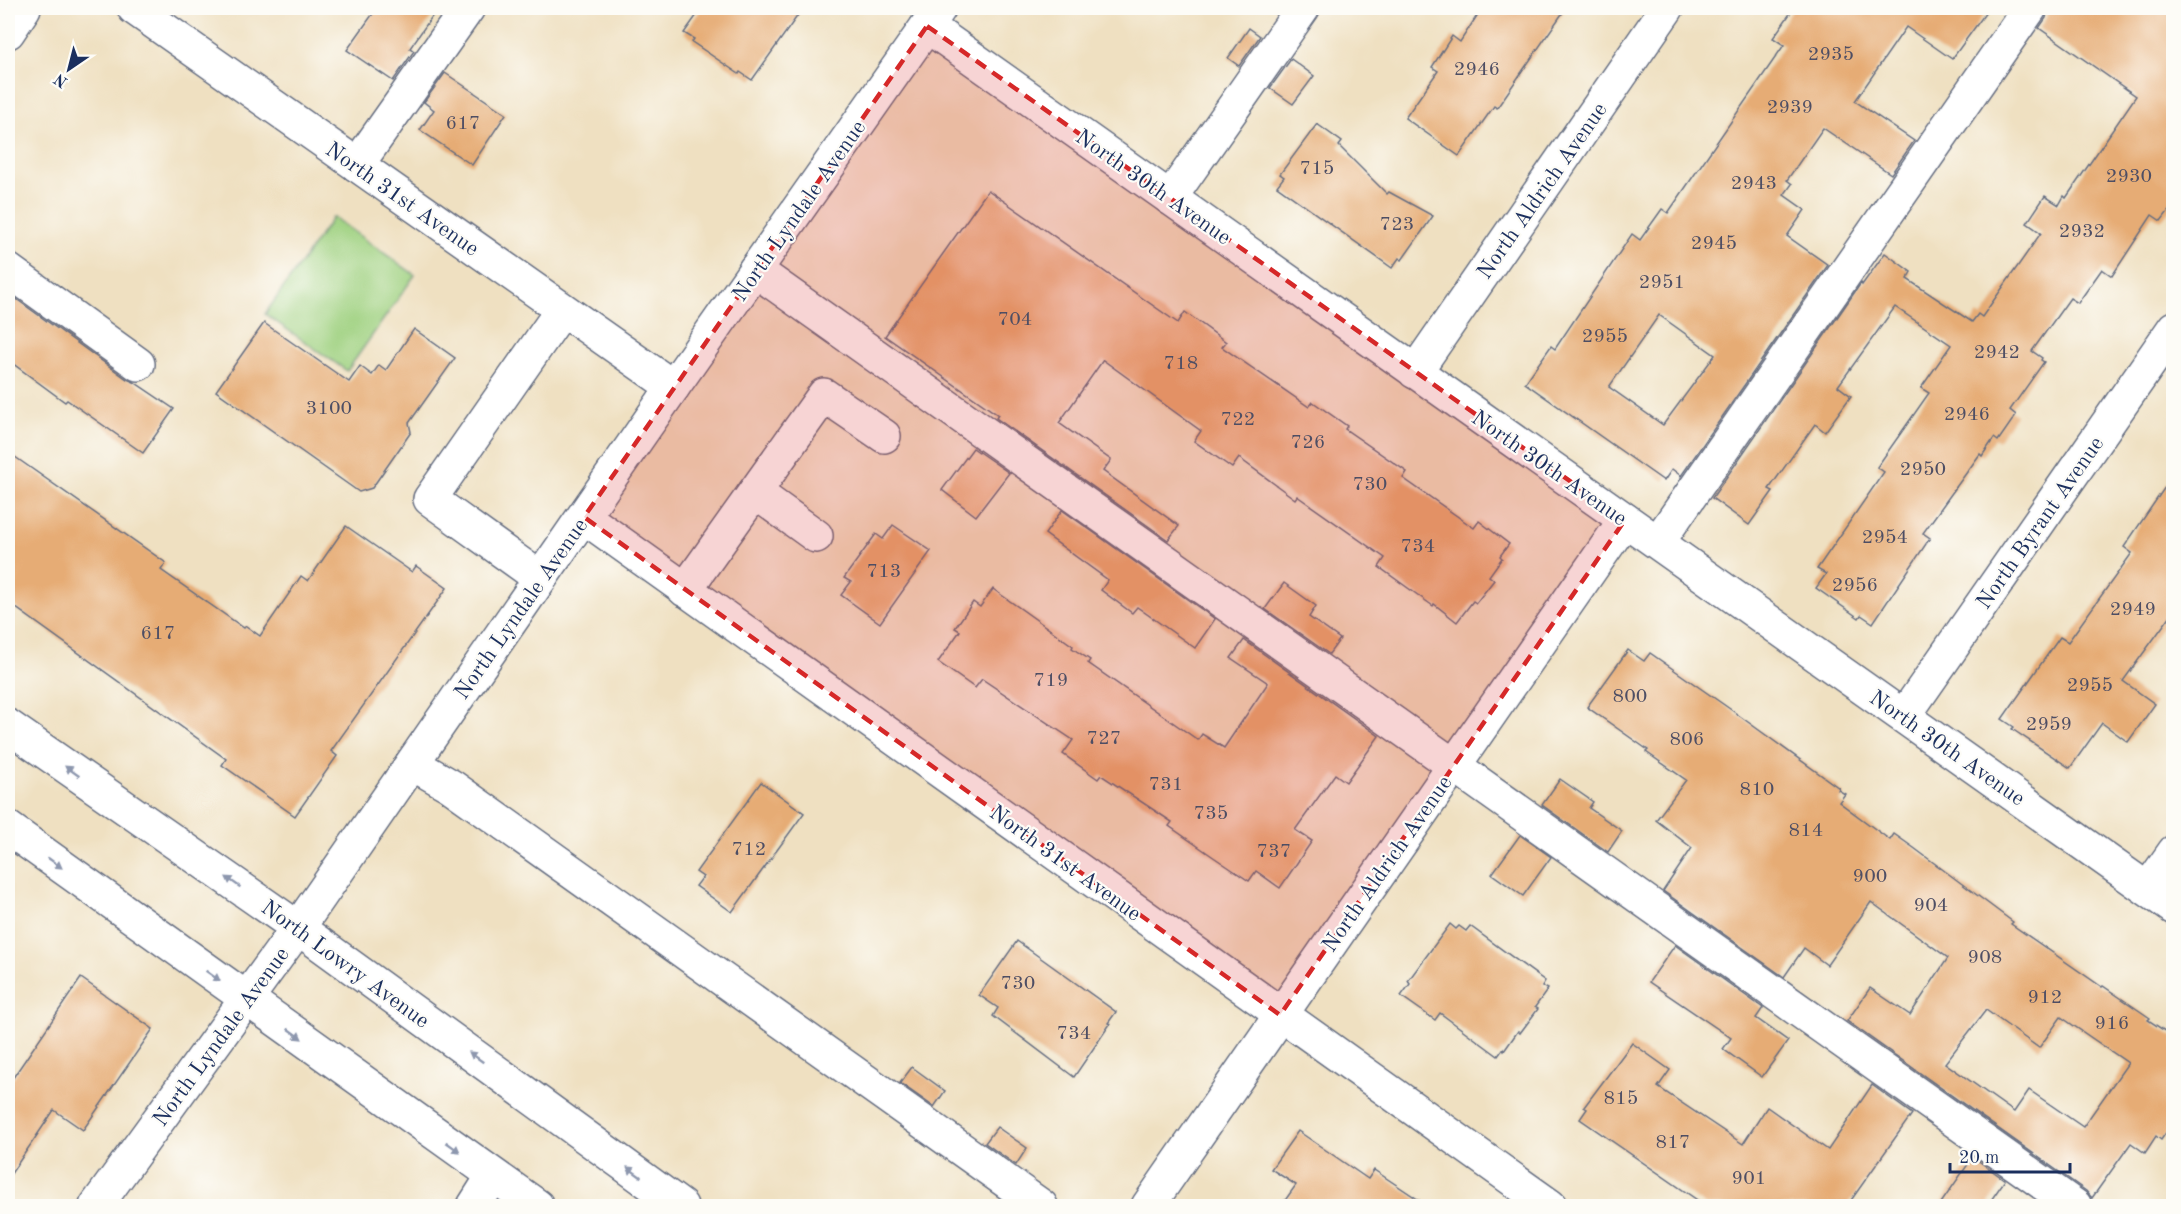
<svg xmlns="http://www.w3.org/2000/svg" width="2181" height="1214" font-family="'Old Standard TT',serif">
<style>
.green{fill:#a0d282;stroke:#5e8070;stroke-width:1.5}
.building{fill:#e6ac74;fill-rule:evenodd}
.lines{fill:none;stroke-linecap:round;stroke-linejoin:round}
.minor-casing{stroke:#656d81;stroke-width:36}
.major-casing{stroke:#656d81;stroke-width:36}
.minor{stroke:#fff;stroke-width:33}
.major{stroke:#fff;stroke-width:33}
.oneway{fill:#8d97ae}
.marked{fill:#d62828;fill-opacity:0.2;stroke:#d62828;stroke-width:4.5;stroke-dasharray:12 8;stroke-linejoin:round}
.labels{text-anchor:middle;stroke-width:4.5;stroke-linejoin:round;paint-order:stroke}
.number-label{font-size:20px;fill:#4e4e64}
.street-label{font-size:22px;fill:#1b2f5e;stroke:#fdfcf7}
</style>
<rect width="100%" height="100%" fill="#fdfcf7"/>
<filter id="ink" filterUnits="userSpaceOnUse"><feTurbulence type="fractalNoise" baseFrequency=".0167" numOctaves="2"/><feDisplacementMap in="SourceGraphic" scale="12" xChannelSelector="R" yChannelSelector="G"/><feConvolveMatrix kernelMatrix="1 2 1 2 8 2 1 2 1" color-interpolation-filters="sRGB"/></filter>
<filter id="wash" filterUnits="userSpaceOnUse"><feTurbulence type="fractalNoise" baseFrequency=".008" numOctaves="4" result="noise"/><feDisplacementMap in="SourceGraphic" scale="24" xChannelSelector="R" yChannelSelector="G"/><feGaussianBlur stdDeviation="1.35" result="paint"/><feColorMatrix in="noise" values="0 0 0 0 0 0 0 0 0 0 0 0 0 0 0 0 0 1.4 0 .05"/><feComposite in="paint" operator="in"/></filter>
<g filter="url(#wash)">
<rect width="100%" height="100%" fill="#efe0c1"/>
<polygon class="green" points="333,217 415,275 347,371 265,314"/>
<g id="blocks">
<g class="building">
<polygon points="377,8 438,8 410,48 414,51 393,81 347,50"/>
<polygon points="702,8 803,8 752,80 740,72 739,74 692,42 694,39 684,33"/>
<polygon points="1482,8 1566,8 1497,108 1494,106 1459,156 1405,118 1438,71 1432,67 1452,36 1460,42"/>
<path d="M1794 8H1989L1952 59 1906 27 1855 101 1914 141 1891 174 1823 128 1787 180 1792 184 1784 195 1805 210 1787 236 1828 265 1681 476 1672 469 1664 481 1525 383 1551 346 1555 349 1632 234 1640 240 1662 209 1668 213 1784 45 1773 38ZM1659 315 1715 355 1663 425 1609 387Z"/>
<polygon points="2048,8 2174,8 2174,204 2161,221 2152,215 2112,276 2102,269 2078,303 2070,298 2032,351 2042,358 2041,360 2044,362 2010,410 2016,415 1998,441 1994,438 1982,456 1980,454 1923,533 1930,538 1873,623 1861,615 1859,618 1816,588 1826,574 1817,569 1884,472 1877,467 1929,393 1921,388 1951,345 1895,307 1838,386 1851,396 1825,432 1815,424 1769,489 1773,491 1749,525 1712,498 1861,283 1862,285 1885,253 1911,272 1907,279 1972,322 1978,314 1982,317 2041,233 2027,223 2045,196 2059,205 2064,196 2066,198 2136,96 2039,28 2046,18"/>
<polygon points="1249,28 1260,36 1239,66 1228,58"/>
<polygon points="1291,59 1314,76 1293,104 1270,88"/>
<polygon points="445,73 506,114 472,165 420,130 434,110 424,102"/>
<polygon points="1317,124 1342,142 1339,146 1387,194 1389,192 1433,216 1402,260 1399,258 1392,268 1277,186 1284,177 1280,174"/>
<polygon points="988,190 1178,323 1185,312 1226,342 1222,347 1309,407 1313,402 1347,426 1345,429 1407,472 1403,478 1474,528 1479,521 1509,544 1500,556 1502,558 1489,576 1494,580 1476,603 1473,601 1457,622 1434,604 1433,606 1379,567 1385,558 1297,496 1295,499 1239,458 1232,468 1194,441 1201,431 1103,360 1059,423 1111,460 1103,471 1179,526 1168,540 996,418 998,415 885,336"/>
<polygon points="8,293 127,379 134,382 174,409 143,453 67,400 65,402 8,360"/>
<polygon points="264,323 349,382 360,366 372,375 379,365 386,370 414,329 455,358 409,423 411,432 372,488 359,492 216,391"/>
<polygon points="973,448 1009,473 976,516 942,490"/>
<polygon points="8,452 166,563 161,570 244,628 246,626 260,636 301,576 308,581 346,526 412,572 416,566 447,588 331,751 337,756 295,816 222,765 226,759 8,602"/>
<polygon points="2174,474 2174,611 2123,681 2155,704 2128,742 2102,723 2070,768 2012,729 2014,727 2002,719 2060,637 2068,642 2132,553 2124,547"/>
<polygon points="1062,510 1215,619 1195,648 1137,607 1132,613 1101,590 1108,580 1045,534"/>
<polygon points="893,525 931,551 880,623 841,595 851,582 844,578 876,534 883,539"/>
<polygon points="1284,583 1316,606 1309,617 1340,639 1329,654 1265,609"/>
<polygon points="993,589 1073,646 1072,648 1090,660 1088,663 1198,740 1202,734 1224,748 1268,683 1231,658 1244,640 1379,736 1346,782 1335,774 1295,830 1312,841 1280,888 1256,871 1249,881 1212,856 1169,826 1172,822 1101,775 1098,779 1063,754 1073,740 982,679 975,688 938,662 960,631 955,628 973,602 980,607"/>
<path d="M1628 650 1644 661 1650 653 1730 709 1839 788 1838 790 1845 794 1839 802 1890 840 1894 834 1914 848 2013 922 2011 924 2102 987 2103 986 2150 1018 2148 1020 2174 1037V1121L2161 1140 2156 1136 2145 1153 2131 1143 2092 1198 2086 1191 1847 1021 1870 988 1910 1015 1948 958 1871 902 1827 965 1804 948 1784 977 1663 891 1692 848 1656 820 1686 780 1646 752 1648 750 1587 707ZM1986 1010 2039 1048 2061 1017 2128 1063 2083 1127 2029 1090 2014 1112 1945 1063Z"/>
<polygon points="1560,779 1593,802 1589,808 1622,831 1608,852 1542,805"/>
<polygon points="761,782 804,813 732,912 696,886 703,877 696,872"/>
<polygon points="1520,835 1551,857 1523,896 1492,874"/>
<polygon points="1450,924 1456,929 1459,926 1466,931 1470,926 1545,981 1542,986 1548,989 1535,1007 1538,1009 1520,1033 1518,1031 1504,1051 1503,1049 1498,1056 1440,1013 1435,1020 1401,996 1410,984 1408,981"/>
<polygon points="1017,941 1116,1012 1108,1023 1110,1024 1074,1077 993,1016 998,1008 979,995"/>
<polygon points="1675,945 1763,1008 1756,1018 1788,1041 1762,1077 1723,1049 1731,1038 1649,982"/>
<polygon points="81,978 153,1029 83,1130 54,1110 8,1178 8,1085"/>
<polygon points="1632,1043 1670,1070 1658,1087 1743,1144 1767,1107 1828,1150 1872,1085 1912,1114 1847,1206 1706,1206 1580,1119 1587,1109 1584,1107"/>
<polygon points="912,1067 945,1091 934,1107 900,1083"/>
<polygon points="997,1127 1027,1148 1016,1165 985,1143"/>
<polygon points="1298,1131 1368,1179 1374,1170 1428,1206 1281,1206 1296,1185 1271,1169"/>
<polygon points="1973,1157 2005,1180 1987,1206 1939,1206"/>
</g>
</g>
</g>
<g filter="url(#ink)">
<use href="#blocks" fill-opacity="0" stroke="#656d81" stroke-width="1.5"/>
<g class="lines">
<defs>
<g id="minor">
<polyline points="134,8 673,387"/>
<polyline points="927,26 2174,908"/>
<polyline points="8,32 24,8"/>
<polyline points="357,165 468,8"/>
<polyline points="1170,198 1303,8"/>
<polyline points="8,270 138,364"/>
<polyline points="755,270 2075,1206"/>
<polyline points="1415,372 1667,8"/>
<polyline points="755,492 816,536"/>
<polyline points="584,517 1550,1206"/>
<polyline points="1658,542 2030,8"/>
<polyline points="540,578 430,499 562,310"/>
<polyline points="685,590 824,395 884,436"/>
<polyline points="1904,716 2174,328"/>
<polyline points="413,764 451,786 1041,1206"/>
<polyline points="2148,889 2174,852"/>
<polyline points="96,1206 298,928 673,387 939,9"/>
<polyline points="474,1206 493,1176"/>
<polyline points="1148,1206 1625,520"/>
</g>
<g id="major">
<polyline points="8,726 298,928 681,1206"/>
<polyline points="8,828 537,1206"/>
</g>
</defs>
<use href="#minor" class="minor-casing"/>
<use href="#major" class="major-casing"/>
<use href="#minor" class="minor"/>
<use href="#major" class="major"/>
</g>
<defs><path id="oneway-solid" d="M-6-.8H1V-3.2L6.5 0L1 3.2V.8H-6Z" transform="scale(1.5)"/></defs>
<g class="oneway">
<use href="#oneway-solid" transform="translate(72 771) rotate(-145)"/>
<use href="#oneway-solid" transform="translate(55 863) rotate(36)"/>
<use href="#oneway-solid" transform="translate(233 882) rotate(-145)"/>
<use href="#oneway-solid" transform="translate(213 976) rotate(35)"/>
<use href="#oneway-solid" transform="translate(295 1034) rotate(36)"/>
<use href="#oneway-solid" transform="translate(476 1057) rotate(-144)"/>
<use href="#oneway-solid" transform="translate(453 1147) rotate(36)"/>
<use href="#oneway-solid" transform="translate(634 1172) rotate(-144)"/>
</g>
</g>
<path class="marked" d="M927 26 1625 520 1280 1015 584 517Z"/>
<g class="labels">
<g class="number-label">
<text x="1831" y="60">2935</text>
<text x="1477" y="75">2946</text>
<text x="1790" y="113">2939</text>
<text x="463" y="129">617</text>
<text x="1317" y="174">715</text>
<text x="2129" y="182">2930</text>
<text x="1754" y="189">2943</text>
<text x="1397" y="230">723</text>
<text x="2082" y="237">2932</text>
<text x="1714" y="249">2945</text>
<text x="1662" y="288">2951</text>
<text x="1015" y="325">704</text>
<text x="1605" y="342">2955</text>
<text x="1997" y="358">2942</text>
<text x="1181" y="369">718</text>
<text x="329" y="414">3100</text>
<text x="1967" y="420">2946</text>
<text x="1238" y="425">722</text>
<text x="1308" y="448">726</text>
<text x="1923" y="475">2950</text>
<text x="1370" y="490">730</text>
<text x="1885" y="543">2954</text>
<text x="1418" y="552">734</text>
<text x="884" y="577">713</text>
<text x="1855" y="591">2956</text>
<text x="2133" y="615">2949</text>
<text x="158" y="639">617</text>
<text x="1051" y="686">719</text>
<text x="2090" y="691">2955</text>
<text x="1630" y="702">800</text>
<text x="2049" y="730">2959</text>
<text x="1104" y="744">727</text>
<text x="1687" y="745">806</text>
<text x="1166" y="790">731</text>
<text x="1757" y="795">810</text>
<text x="1211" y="819">735</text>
<text x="1806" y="836">814</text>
<text x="749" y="855">712</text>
<text x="1274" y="857">737</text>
<text x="1870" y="882">900</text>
<text x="1931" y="911">904</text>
<text x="1985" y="963">908</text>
<text x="1018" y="989">730</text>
<text x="2045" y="1003">912</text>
<text x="2112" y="1029">916</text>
<text x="1074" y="1039">734</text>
<text x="1621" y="1104">815</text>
<text x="1673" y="1148">817</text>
<text x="1749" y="1184">901</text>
</g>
<g class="street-label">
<text transform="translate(1154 186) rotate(35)" y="8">North 30th Avenue</text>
<text transform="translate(1541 190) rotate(-55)" y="8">North Aldrich Avenue</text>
<text transform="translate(403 198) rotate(35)" y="8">North 31st Avenue</text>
<text transform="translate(798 210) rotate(-55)" y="8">North Lyndale Avenue</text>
<text transform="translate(1550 467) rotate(35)" y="8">North 30th Avenue</text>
<text transform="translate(2039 522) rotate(-55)" y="8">North Byrant Avenue</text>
<text transform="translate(520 608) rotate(-55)" y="8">North Lyndale Avenue</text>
<text transform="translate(1948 747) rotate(35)" y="8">North 30th Avenue</text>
<text transform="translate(1066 862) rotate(36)" y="8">North 31st Avenue</text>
<text transform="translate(1386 863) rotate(-55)" y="8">North Aldrich Avenue</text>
<text transform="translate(346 963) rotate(36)" y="8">North Lowry Avenue</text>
<text transform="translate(220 1036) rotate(-54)" y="8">North Lyndale Avenue</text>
</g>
</g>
<rect width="2181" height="1214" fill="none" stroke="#fdfcf7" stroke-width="30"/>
<g transform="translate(69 69) rotate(215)" stroke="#fdfcf7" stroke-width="4.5" paint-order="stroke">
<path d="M0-4.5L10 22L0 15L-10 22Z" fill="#1b2f5e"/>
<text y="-9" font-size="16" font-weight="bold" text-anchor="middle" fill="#1b2f5e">N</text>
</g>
<path d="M1950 1163v9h120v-9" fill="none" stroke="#1b2f5e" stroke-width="3"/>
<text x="1959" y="1163" font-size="18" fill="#1b2f5e" stroke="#fdfcf7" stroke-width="4.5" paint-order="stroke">20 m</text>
</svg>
